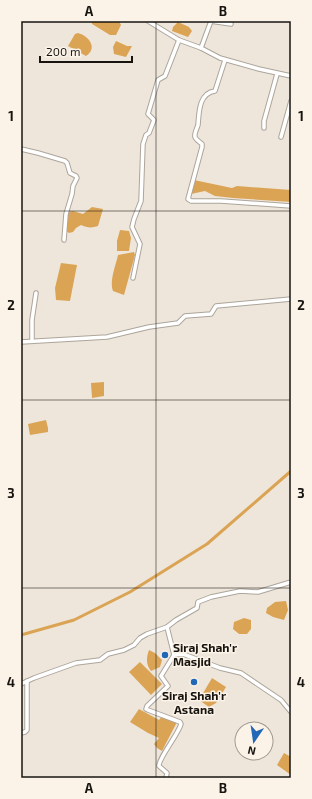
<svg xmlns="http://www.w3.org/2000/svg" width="312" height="799" font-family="'Exo 2',sans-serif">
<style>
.water{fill:#dba454}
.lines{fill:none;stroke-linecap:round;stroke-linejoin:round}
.canal{stroke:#dba454;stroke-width:3}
.minor-casing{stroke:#aca59b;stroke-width:5.5}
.minor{stroke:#fff;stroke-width:3.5}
.grid{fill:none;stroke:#171410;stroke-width:1;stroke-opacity:0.55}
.poi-dot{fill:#2167b8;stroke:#fbf3e8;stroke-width:1.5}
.labels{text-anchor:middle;stroke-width:3;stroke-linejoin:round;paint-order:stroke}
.poi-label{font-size:12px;font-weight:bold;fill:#171410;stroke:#fbf3e8;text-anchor:start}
.neatline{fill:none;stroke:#171410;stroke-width:1.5}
.grid-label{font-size:13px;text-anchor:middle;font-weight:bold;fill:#171410}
</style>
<rect width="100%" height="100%" fill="#eee6db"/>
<g class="water">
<polygon points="91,21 119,21 121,25 116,35 110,35 92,24"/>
<polygon points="178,22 189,27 192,31 188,37 172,31 173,27"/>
<path d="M78 33C89 36 98 48 86 56L68 46 75 34Z"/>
<polygon points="116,41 127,46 132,46 126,57 114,54 113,47"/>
<polygon points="194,180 232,188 237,186 291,190 291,202 233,198 215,196 205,191 191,194"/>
<path d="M92 207 103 209 98 226C92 228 87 228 81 225L76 228 73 232 69 233 65 230 68 212 73 211 83 214Z"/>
<polygon points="120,230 129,231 131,238 129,251 117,251 117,241"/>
<path d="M134 252 135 255 124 295 113 291C109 281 116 265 118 255Z"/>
<polygon points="61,263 77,265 70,301 56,300 55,288"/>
<polygon points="104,382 104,396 92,398 91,383"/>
<polygon points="46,420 48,428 48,432 30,435 28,424"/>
<polygon points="286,601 288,610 284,620 273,617 266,613 267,608 275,602"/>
<polygon points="244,618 251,620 251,629 247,634 239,634 233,629 234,622"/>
<path d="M149 650 155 653 162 660 160 667 151 671C146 665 146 658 149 650Z"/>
<polygon points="140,662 162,684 151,695 129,672"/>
<polygon points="212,678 226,687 216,703 209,707 199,700"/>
<polygon points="139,709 159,720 162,716 177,722 162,751 157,748 154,744 159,738 148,733 130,722"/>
<polygon points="284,753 291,757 291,775 277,765"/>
</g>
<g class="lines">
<polyline class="canal" points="21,635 74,620 130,592 207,544 291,471"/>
<defs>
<g id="minor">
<polyline points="148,21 179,40 201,48 220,58 259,69 291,76"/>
<polyline points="210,21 231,24"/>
<polyline points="201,48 211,21"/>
<path d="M225 60 215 91C199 93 199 112 198 125 197 128 194 134 195 137 196 140 200 142 202 144V147L188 199 191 201H221L291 206"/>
<polyline points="264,128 264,121 277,74"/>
<polyline points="281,137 291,101"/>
<polyline points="21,149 38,153 65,161 67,163 70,173 76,176 77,178 73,186 72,194 66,214 64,240"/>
<polyline points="133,278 140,244 132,227 134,219 141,201 143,144 146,135 149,133 154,120 148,114 158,80 165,76 179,40"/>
<polyline points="32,341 32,320 36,293"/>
<polyline points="21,342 107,337 149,327 178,323 185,316 211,314 216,306 291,299"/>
<polyline points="174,655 183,654 220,668 241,673 281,700 291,712"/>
<polyline points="21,684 34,678 76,663 100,660 108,654 124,650 134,645 140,638 147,634 167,627"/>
<polyline points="21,733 25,732 27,730 27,681"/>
<path d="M166 778 167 773 159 766C158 759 178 735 181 724L180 722 148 710 146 709 147 706 168 686 161 676 174 655 167 627 176 620 197 608 198 602 211 597 240 591 258 592 291 582"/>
</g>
</defs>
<use href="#minor" class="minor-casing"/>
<use href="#minor" class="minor"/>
</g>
<path class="grid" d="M156 21V778M21 211H291M21 400H291M21 588H291"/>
<g class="poi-dot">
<circle cx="165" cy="655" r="4"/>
<circle cx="194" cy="682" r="4"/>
</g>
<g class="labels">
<g class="poi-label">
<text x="173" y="652">Siraj Shah'r<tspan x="173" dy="14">Masjid</tspan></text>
<text x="194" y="700" text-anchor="middle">Siraj Shah'r<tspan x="194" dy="14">Astana</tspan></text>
</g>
</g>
<rect width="312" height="799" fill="none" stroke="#fbf3e8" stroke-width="44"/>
<g transform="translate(254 741) rotate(193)"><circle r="19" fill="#fbf3e8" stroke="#a09a92"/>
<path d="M0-3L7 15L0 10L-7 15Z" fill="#2167b8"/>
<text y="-6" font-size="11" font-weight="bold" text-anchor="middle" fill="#171410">N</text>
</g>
<path d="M40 56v6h92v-6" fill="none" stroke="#171410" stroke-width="2"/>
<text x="46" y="56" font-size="12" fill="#171410" stroke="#fbf3e8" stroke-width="3" paint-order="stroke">200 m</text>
<rect x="22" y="22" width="268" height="755" class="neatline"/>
<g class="grid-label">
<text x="89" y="16">A</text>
<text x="223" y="16">B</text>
<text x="11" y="121">1</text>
<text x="301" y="121">1</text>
<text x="11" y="310">2</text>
<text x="301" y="310">2</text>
<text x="11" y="498">3</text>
<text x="301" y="498">3</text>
<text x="11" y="687">4</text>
<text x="301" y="687">4</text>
<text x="89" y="793">A</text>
<text x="223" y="793">B</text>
</g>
</svg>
